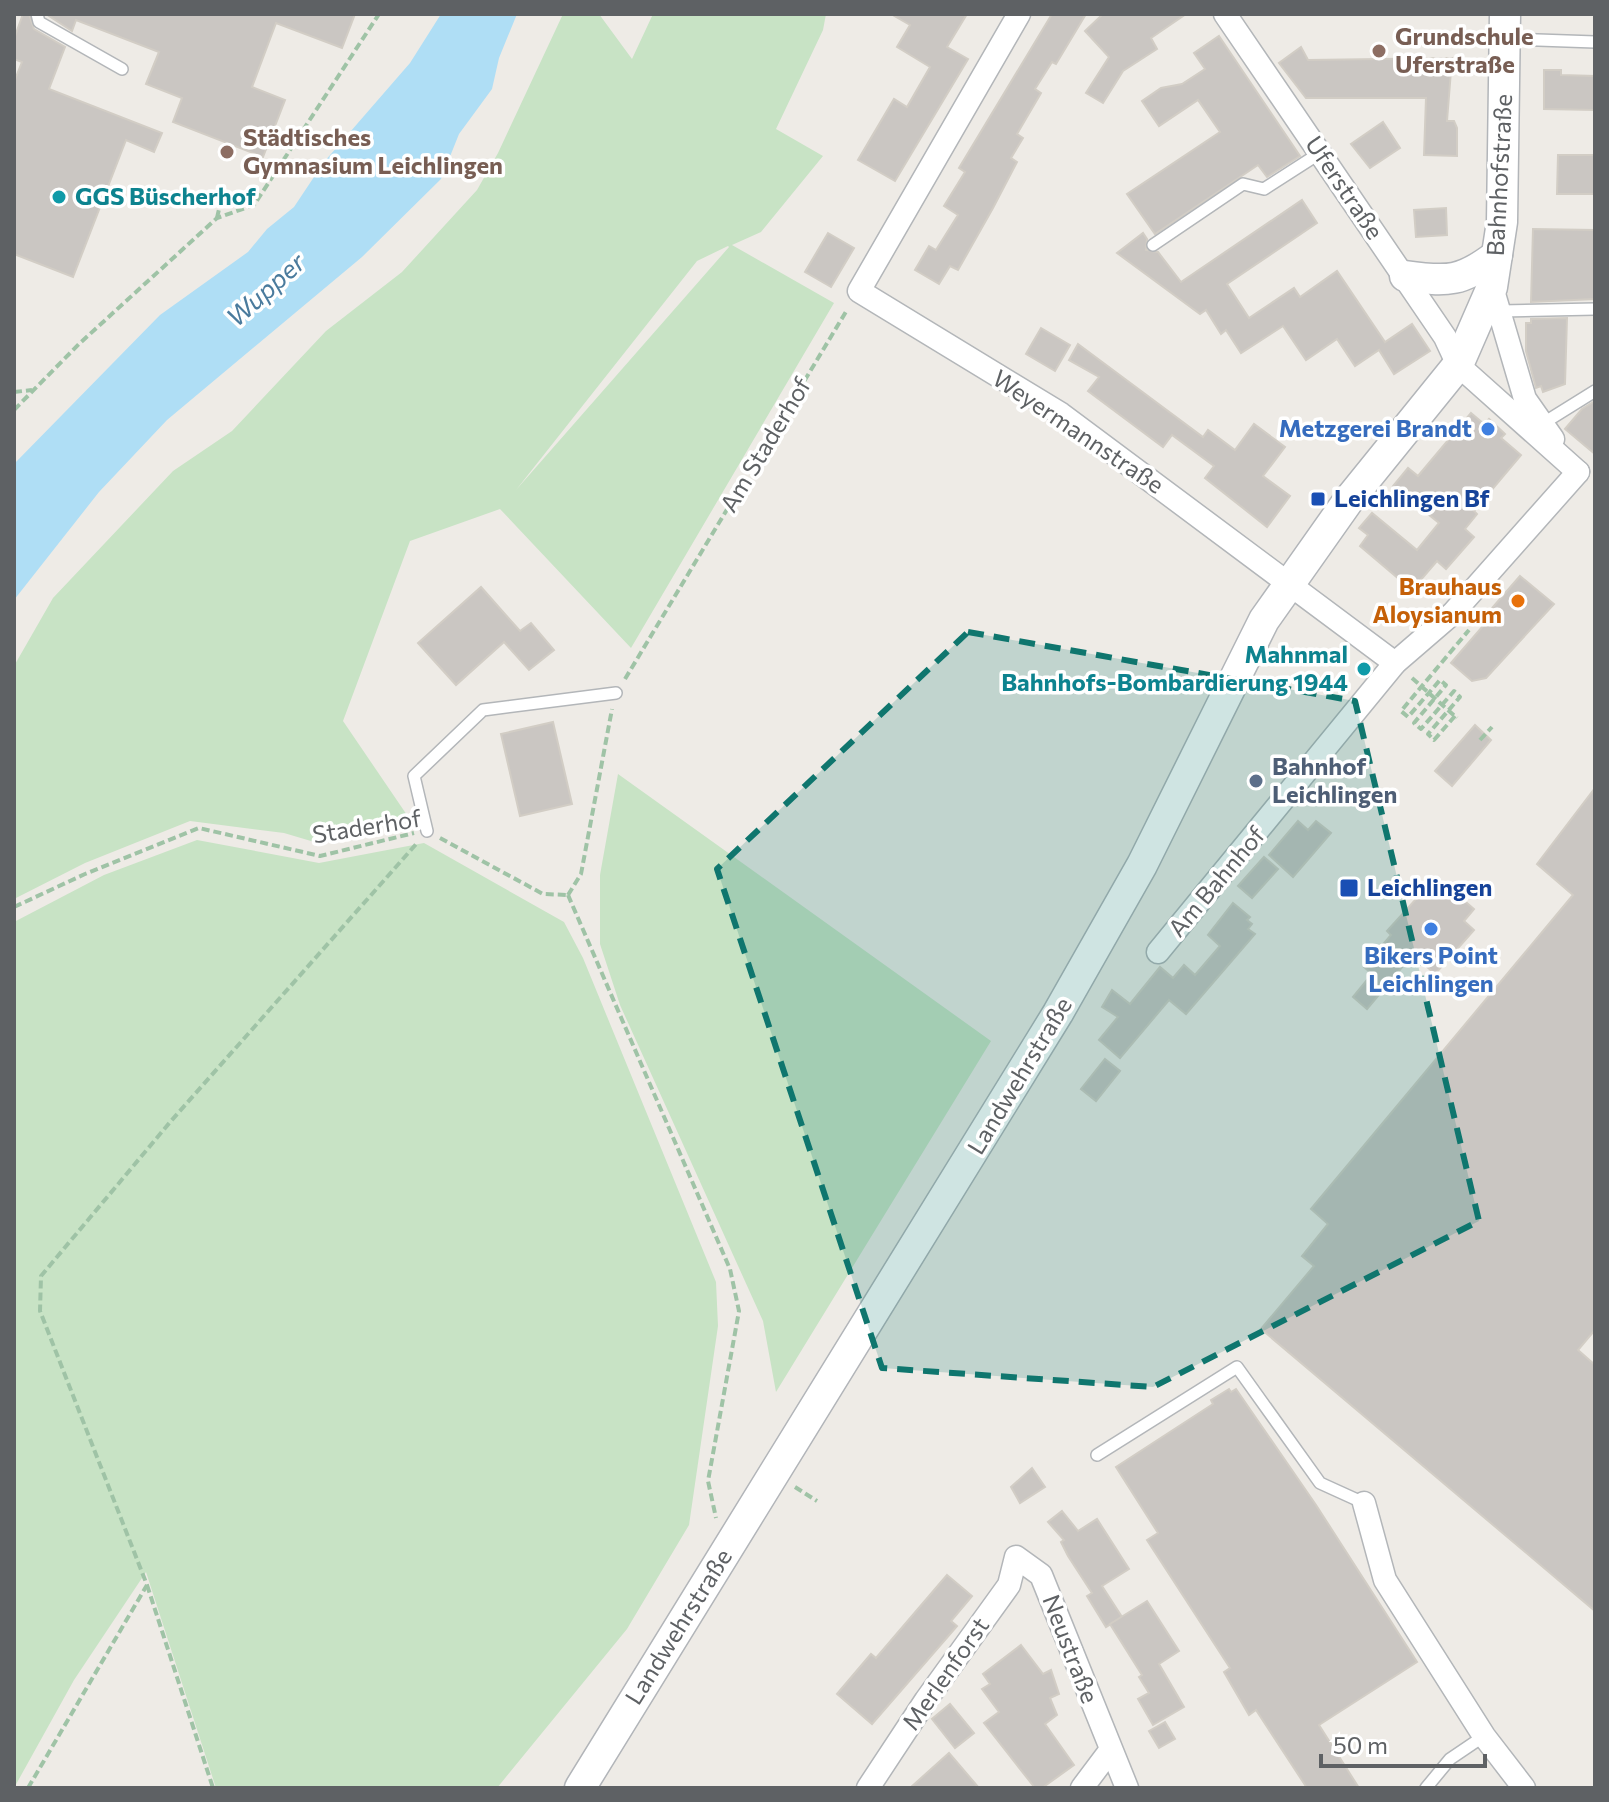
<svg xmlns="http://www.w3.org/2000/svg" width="1609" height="1802" font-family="Commissioner,sans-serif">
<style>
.green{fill:#c8e3c5;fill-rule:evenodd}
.water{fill:#afdef5}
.building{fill:#cac6c2;stroke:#d2cdc5;stroke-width:2}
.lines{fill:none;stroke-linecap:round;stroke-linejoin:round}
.lane-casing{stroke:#b3b6b9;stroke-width:14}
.street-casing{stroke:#b3b6b9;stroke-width:25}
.secondary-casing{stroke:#b2b5b9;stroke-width:33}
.path{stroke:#9fc3a6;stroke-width:4;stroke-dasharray:8 4;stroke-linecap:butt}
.lane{stroke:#fff;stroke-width:11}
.street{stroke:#fff;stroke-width:22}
.secondary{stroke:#fff;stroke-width:30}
.marked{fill:#0f766e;fill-opacity:0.2;stroke:#0f766e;stroke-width:6;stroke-dasharray:16 10;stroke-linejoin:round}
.education-dot{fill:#8d6e63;stroke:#fff;stroke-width:3}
.culture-dot{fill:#0f9aa8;stroke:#fff;stroke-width:3}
.shop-dot{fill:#3f7fe0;stroke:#fff;stroke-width:3}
.transit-dot{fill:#1a4fb4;stroke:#fff;stroke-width:3}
.food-dot{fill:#e8710a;stroke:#fff;stroke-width:3}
.service-dot{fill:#5c6f8a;stroke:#fff;stroke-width:3}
.labels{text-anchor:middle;stroke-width:7;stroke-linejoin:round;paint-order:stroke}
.education-label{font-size:24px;font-weight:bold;fill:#785e54;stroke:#fff;text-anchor:start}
.street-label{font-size:24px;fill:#5e6164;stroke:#fff}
.culture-label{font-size:24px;font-weight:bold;fill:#0d838f;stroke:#fff;text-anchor:start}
.shop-label{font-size:24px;font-weight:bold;fill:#366cbe;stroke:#fff;text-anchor:end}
.transit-label{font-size:24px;font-weight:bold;fill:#164399;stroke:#fff;text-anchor:start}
.food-label{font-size:24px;font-weight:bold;fill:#c56008;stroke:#fff;text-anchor:end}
.service-label{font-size:24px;font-weight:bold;fill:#4e5e75;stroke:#fff;text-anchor:start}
.water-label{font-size:26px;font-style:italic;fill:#4a7b9d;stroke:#fff}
</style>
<rect width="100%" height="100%" fill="#eeebe6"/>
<g class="green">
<path d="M563 14H599L632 59 653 14H826L823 30 776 129 823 156 761 232 732 245 834 303 631 648 500 509 410 541 343 721 409 818 321 844 284 833 190 821 85 863 14 899V666L53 598 173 471 232 431 326 331 402 272 477 190 498 153ZM728 246 729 247 516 490 697 261Z"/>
<polygon points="618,774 991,1041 776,1392 763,1321 620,1005 600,944 600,875"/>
<polygon points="197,840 319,863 424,843 564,922 583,958 716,1282 718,1326 689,1525 627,1629 497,1788 216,1788 146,1572 74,1680 14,1788 14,922 104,875"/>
</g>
<polygon class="water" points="441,14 517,14 499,58 492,89 459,134 441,179 362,257 167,420 99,492 14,600 14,464 160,315 248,252 267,229 294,207 324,162 410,63"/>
<g class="building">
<polygon points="23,14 29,14 34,29 65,47 49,89 162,133 154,152 126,140 73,277 14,254 14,82 22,62 14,59 14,39"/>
<polygon points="46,14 355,14 342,48 276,23 252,87 285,100 263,157 173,122 182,98 146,84 159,52 76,20 72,31"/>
<polygon points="891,14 967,14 947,47 968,59 895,181 858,160 894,99 907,107 930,67 897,47 910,25"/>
<polygon points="1052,14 1086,14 1056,64 1052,62 1035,89 1041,93 1017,134 1023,138 1011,158 1017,162 993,208 958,270 950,266 939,284 915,270 929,246 936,250 958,215 944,206 965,172 959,168"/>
<polygon points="1103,14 1186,14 1151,38 1157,49 1123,71 1103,103 1086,93 1109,57 1085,31"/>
<polygon points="1219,36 1300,156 1267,177 1258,165 1155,234 1127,194 1220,132 1198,100 1159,126 1142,101 1161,88 1182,84 1205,69 1194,53"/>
<polygon points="1301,47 1308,60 1452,58 1447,121 1454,121 1457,128 1457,156 1424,155 1426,98 1306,98 1279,63"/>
<polygon points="1544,70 1561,70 1561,75 1595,76 1595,110 1544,109"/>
<polygon points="1383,122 1400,148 1370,168 1351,144"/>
<polygon points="1558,155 1595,155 1594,194 1557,194"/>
<polygon points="1302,200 1317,223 1227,284 1249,318 1294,288 1300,297 1337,271 1385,342 1412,324 1430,351 1394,374 1379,350 1355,366 1337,339 1306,360 1283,326 1241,353 1226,330 1221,334 1206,310 1200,314 1117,253 1143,233 1147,239 1146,250 1158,252 1181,282"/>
<polygon points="1446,208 1447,235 1416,237 1414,210"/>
<polygon points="1533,229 1595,230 1595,299 1531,302"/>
<polygon points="828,233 854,248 831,287 805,272"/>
<polygon points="1567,318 1565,384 1543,392 1541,386 1536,388 1526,351 1526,323 1531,323 1531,319"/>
<polygon points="1041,328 1070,345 1055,371 1026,354"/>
<polygon points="1078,344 1203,437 1208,430 1235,450 1254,424 1285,447 1263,476 1290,496 1267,527 1205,478 1214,466 1172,435 1163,447 1088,391 1099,377 1069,360"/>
<polygon points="1595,401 1595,454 1565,429 1582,409"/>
<polygon points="1471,413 1484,424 1489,419 1505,434 1501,438 1521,455 1474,511 1477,514 1465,529 1474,537 1446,569 1437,561 1412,590 1360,546 1368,535 1359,528 1372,513 1417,550 1439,523 1393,486 1408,468 1418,476"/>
<polygon points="1520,576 1554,604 1486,678 1472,681 1451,663 1496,611 1492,608"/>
<polygon points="481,587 520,631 531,623 554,650 529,670 504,642 456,685 418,643"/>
<polygon points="553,722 572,804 520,816 501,734"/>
<polygon points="1475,725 1491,740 1452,786 1435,771"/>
<polygon points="1595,788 1595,1330 1578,1350 1595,1365 1595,1611 1261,1329 1314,1266 1302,1256 1328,1224 1311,1209 1573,895 1537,864"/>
<polygon points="1298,821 1308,830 1316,821 1331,833 1293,877 1269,855"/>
<polygon points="1264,857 1278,869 1252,898 1238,886"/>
<polygon points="1444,883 1474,909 1464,921 1474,930 1435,974 1413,954 1367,1009 1353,997 1372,974 1364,967 1391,935 1387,931 1425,889 1433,895"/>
<polygon points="1233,903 1250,917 1247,920 1252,924 1248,929 1255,934 1186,1014 1169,1000 1120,1058 1099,1040 1118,1017 1102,1007 1112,990 1130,1004 1160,967 1173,978 1184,965 1195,975 1220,946 1208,935"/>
<polygon points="1105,1059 1120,1071 1096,1101 1081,1089"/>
<polygon points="1229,1389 1231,1392 1236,1389 1316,1505 1417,1662 1319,1725 1359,1788 1307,1788 1256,1710 1249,1715 1224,1672 1230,1668 1147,1540 1158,1533 1116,1467 1213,1404 1211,1400"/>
<polygon points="1032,1468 1045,1487 1020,1503 1011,1487"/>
<polygon points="1062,1511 1078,1531 1097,1519 1129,1569 1102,1586 1122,1617 1106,1627 1087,1596 1092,1593 1068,1556 1061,1542 1064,1540 1048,1522"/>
<polygon points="947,1575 972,1596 951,1621 957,1626 872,1724 837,1694 871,1654 876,1658"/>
<polygon points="1147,1601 1179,1651 1159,1664 1184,1707 1153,1725 1138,1699 1149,1693 1139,1677 1142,1675 1110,1624"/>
<polygon points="1021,1645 1043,1674 1051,1670 1059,1694 1050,1698 1057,1715 1045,1724 1074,1765 1042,1788 1035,1788 984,1723 999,1712 982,1689 990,1684 983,1674"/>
<polygon points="950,1704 974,1733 955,1748 932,1719"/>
<polygon points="1165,1722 1175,1739 1159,1748 1149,1731"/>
<polygon points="949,1753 979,1788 910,1788"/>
</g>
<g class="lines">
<defs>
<g id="lane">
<polyline points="37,14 39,22 122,69"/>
<polyline points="1506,39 1595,42"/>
<polyline points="1153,245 1243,184 1264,189 1320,153"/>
<polyline points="1501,311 1595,309"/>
<polyline points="1542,424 1595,391"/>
<polyline points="427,831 414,776 483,710 616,693"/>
<polyline points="1097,1455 1237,1367 1320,1483 1364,1503"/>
<polyline points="1426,1788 1450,1759 1484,1736"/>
</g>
<g id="street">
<polyline points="1019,14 859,291 1061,414 1395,663"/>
<polyline points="1225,14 1445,337 1458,365 1578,472"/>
<polyline points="1492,287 1525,399 1553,439"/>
<polyline points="1158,952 1395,663 1453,613 1578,472"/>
<polyline points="1364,1503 1385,1580 1484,1736 1524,1788"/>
<polyline points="868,1788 926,1700 1009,1585 1016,1557 1041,1575 1127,1788"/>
<polyline points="1082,1788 1109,1752"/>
</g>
<g id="secondary">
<path d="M1405 276C1448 282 1462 282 1497 255"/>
<polyline points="580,1788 1058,1013 1142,865 1264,620 1348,501 1458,365 1492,287 1502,222 1505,14"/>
</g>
</defs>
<use href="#lane" class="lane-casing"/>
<use href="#street" class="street-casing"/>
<use href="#secondary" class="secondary-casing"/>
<g class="path">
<polyline points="217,218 224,187"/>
<polyline points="14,392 32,390"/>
<polyline points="14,410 79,344 217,218 254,205 379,14"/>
<polyline points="1412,678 1457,718"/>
<polyline points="625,679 847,310"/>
<polyline points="1455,716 1434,740 1428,734 1460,697 1454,691 1421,729 1414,723 1446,685 1440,680 1408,717 1401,711 1469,630"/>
<polyline points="1480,740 1492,727"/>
<polyline points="440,838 543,894 568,895"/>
<polyline points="568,895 730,1269 739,1311 708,1481 716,1518"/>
<polyline points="568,895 581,874 612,709"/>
<polyline points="14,907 85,874 199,828 320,856 414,833"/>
<polyline points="795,1487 817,1501"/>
<polyline points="147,1585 213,1788"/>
<polyline points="28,1788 147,1585 40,1311 41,1276 171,1121 418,842"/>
</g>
<use href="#lane" class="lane"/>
<use href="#street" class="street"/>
<use href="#secondary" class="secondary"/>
</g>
<path class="marked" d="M968 632 1355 701 1479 1221 1153 1387 882 1368 717 869Z"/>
<g class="education-dot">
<circle cx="1379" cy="51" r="8"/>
<circle cx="227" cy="152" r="8"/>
</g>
<g class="culture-dot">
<circle cx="59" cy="197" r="8"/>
<circle cx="1364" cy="669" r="8"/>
</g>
<g class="shop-dot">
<circle cx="1488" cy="429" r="8"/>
<circle cx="1431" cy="929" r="8"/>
</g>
<g class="transit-dot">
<rect x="1310" y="491" width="16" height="16" rx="4"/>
<rect x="1339" y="878" width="20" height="20" rx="4"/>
</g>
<circle class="food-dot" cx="1518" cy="601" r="8"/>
<circle class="service-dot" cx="1256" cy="781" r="8"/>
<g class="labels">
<g class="education-label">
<text x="1395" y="45">Grundschule<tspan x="1395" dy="28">Uferstraße</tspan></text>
<text x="243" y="146">Städtisches<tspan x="243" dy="28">Gymnasium Leichlingen</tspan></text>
</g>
<g class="street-label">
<text transform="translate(1500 175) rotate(-87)" y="8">Bahnhofstraße</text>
<text transform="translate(1344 188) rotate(56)" y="8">Uferstraße</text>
<text transform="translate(1078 432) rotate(34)" y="8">Weyermannstraße</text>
<text transform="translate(766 445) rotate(-59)" y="8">Am Staderhof</text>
<text transform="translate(367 827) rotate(-9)" y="8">Staderhof</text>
<text transform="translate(1217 882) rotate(-50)" y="8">Am Bahnhof</text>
<text transform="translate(1020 1076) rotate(-59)" y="8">Landwehrstraße</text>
<text transform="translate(679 1627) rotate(-58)" y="8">Landwehrstraße</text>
<text transform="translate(1070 1649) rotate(69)" y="8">Neustraße</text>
<text transform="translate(946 1674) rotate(-55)" y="8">Merlenforst</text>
</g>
<g class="culture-label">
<text x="75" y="205">GGS Büscherhof</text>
<text x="1348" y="663" text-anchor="end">Mahnmal<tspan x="1348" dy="28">Bahnhofs-Bombardierung 1944</tspan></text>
</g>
<g class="shop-label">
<text x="1472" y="437">Metzgerei Brandt</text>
<text x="1431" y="964" text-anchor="middle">Bikers Point<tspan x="1431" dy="28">Leichlingen</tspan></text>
</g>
<g class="transit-label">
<text x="1334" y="507">Leichlingen Bf</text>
<text x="1367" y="896">Leichlingen</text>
</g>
<g class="food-label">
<text x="1502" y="595">Brauhaus<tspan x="1502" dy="28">Aloysianum</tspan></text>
</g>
<g class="service-label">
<text x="1272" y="775">Bahnhof<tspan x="1272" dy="28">Leichlingen</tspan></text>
</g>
<g class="water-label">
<text transform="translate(266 290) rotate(-42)" y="9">Wupper</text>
</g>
</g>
<rect width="1609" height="1802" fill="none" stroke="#5e6164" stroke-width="32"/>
<path d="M1321 1754v12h164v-12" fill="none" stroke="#5e6164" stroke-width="4"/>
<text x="1333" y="1754" font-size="24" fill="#5e6164" stroke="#ffffff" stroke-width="6" paint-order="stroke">50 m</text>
</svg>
